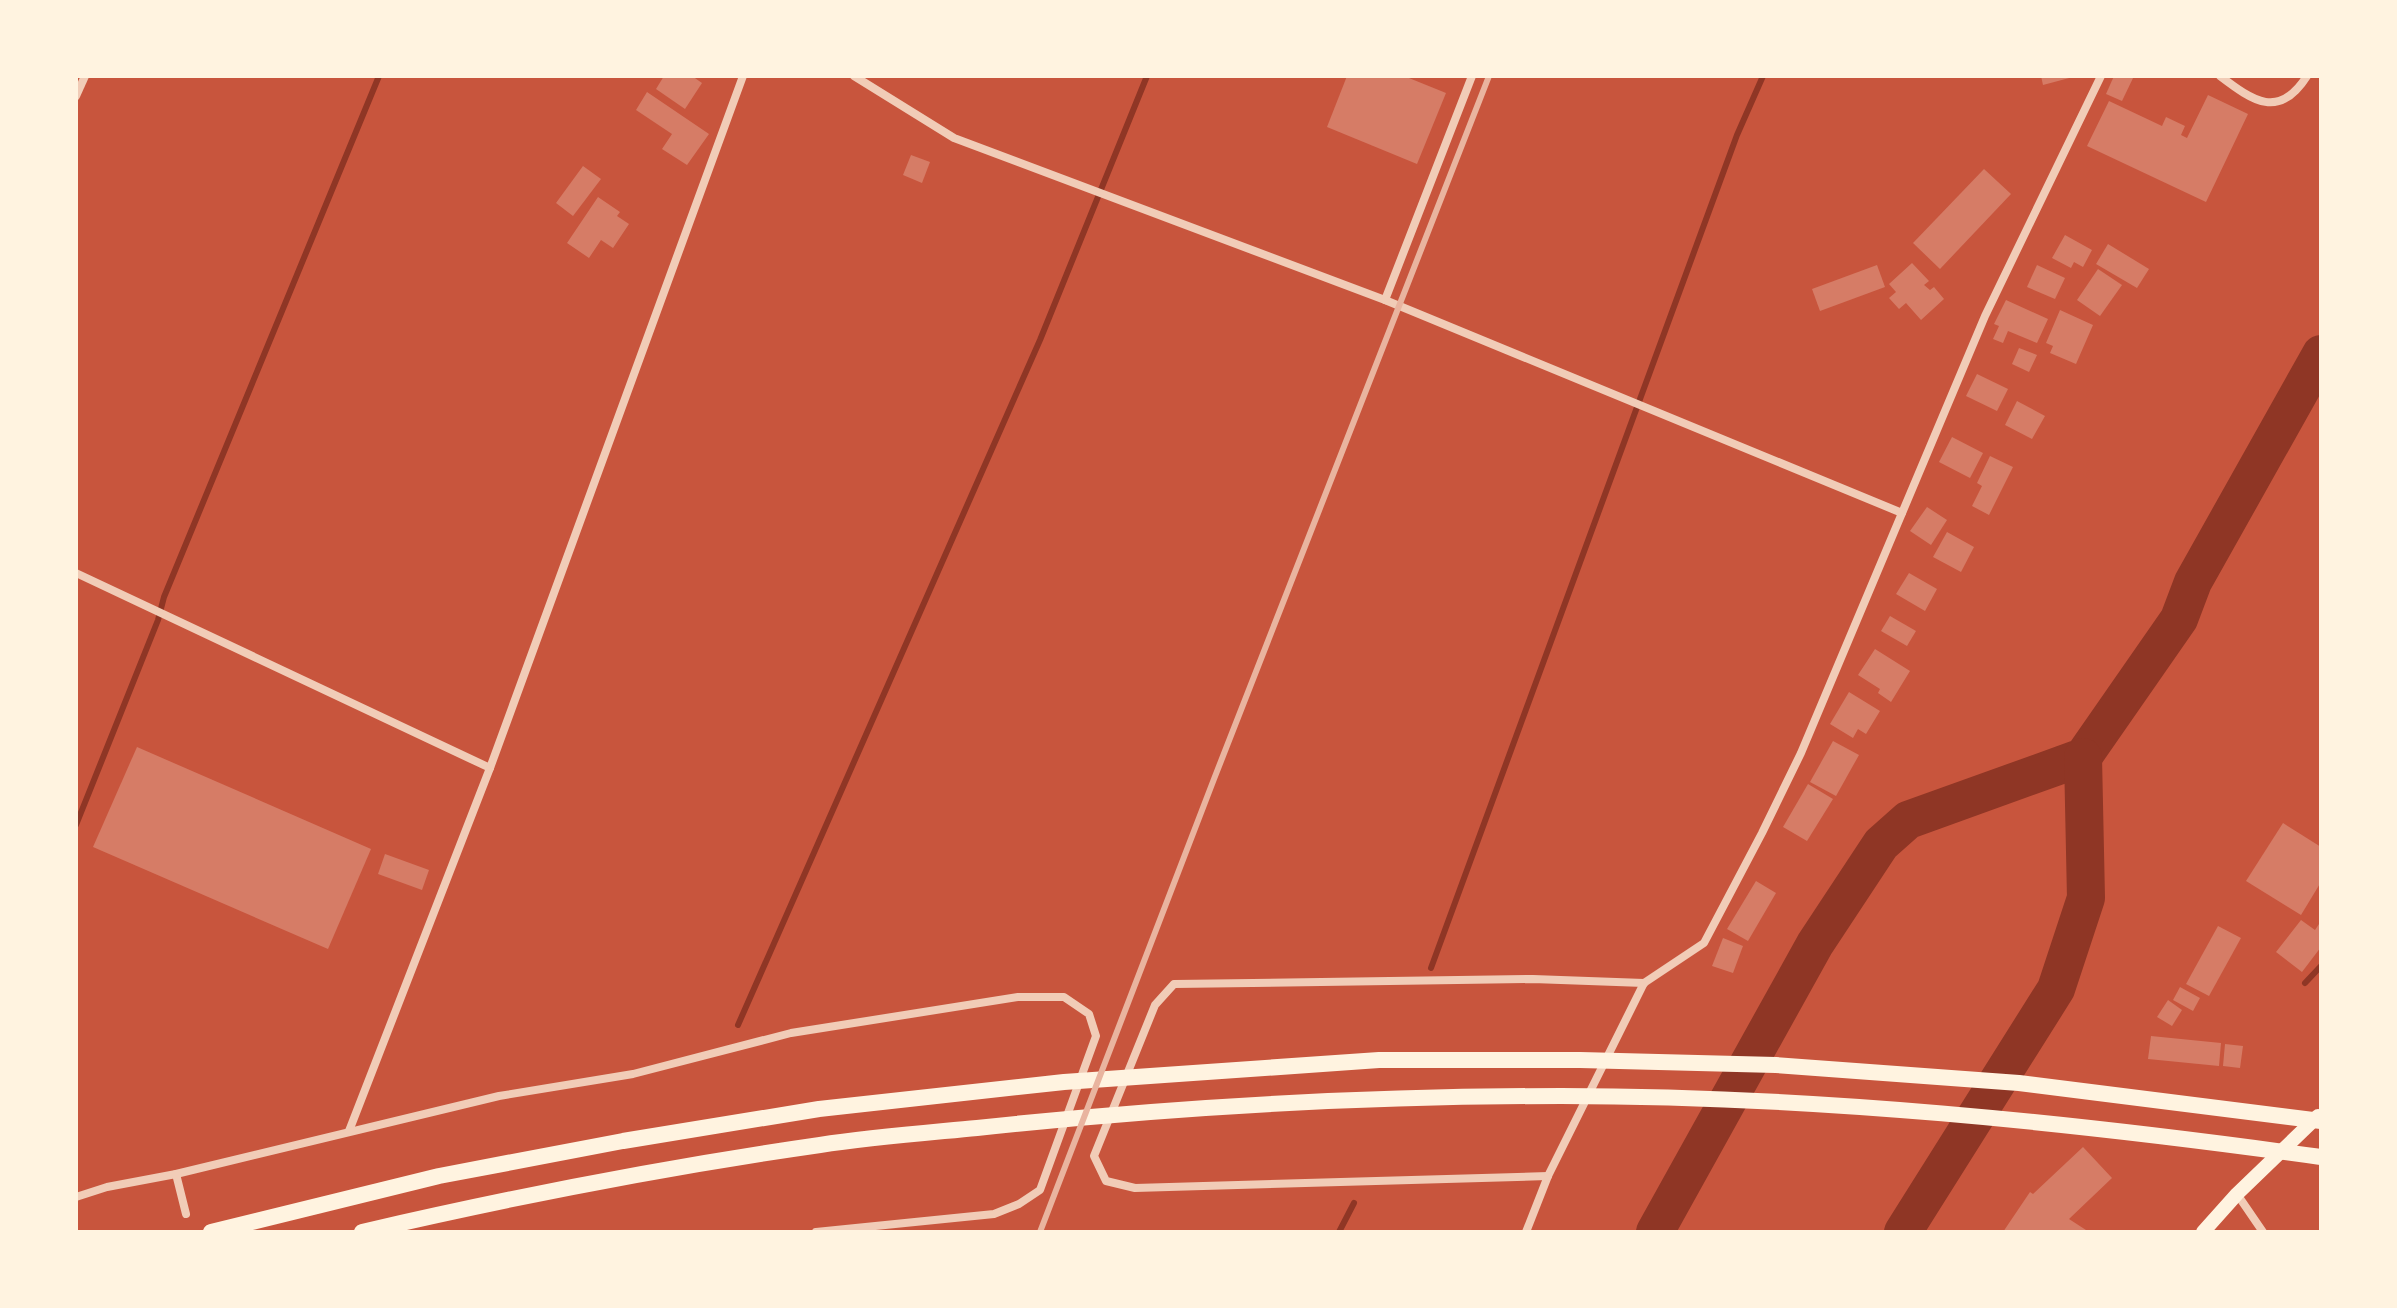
<svg xmlns="http://www.w3.org/2000/svg" width="2397" height="1308" font-family="'Exo 2',sans-serif">
<style>
.lines{fill:none;stroke-linecap:round;stroke-linejoin:round}
.stream{stroke:#8f3625;stroke-width:6}
.river{stroke:#8f3625;stroke-width:38}
.building{fill:#d67c66}
.minor{stroke:#f1ccb7;stroke-width:8}
.trunk{stroke:#fff3e0;stroke-width:14}
.motorway{stroke:#fff3e0;stroke-width:16}
.rail{stroke:#e9b49f;stroke-width:6}
</style>
<rect width="100%" height="100%" fill="#c8553d"/>
<g class="lines">
<g class="stream">
<polyline points="76,825 158,620 164,597 379,76"/>
<polyline points="1431,968 1737,135 1763,76"/>
<polyline points="2305,983 2321,966"/>
<polyline points="738,1025 1040,340 1147,76"/>
<polyline points="1339,1232 1354,1203"/>
</g>
<g class="river">
<polyline points="1655,1232 1815,944 1881,844 1908,820 2083,757 2179,619 2193,582 2321,354"/>
<polyline points="1903,1232 2056,989 2086,898 2083,757"/>
</g>
</g>
<g class="building">
<polygon points="664,76 692,76 702,83 685,109 656,89"/>
<polygon points="1347,76 1404,76 1446,93 1417,164 1327,127"/>
<polygon points="2041,76 2073,76 2073,77 2043,85"/>
<polygon points="2114,76 2134,76 2122,101 2106,94"/>
<polygon points="647,92 709,134 687,165 662,149 672,134 636,110"/>
<polygon points="2208,95 2248,114 2206,202 2087,146 2109,101 2162,126 2166,117 2185,126 2181,135 2187,138"/>
<polygon points="911,155 930,162 922,183 903,175"/>
<polygon points="583,166 601,179 573,216 556,203"/>
<polygon points="1984,169 2011,194 1940,269 1913,243"/>
<polygon points="598,197 620,212 617,216 629,224 613,248 601,240 589,258 567,243"/>
<polygon points="2065,235 2092,250 2083,267 2074,262 2071,268 2052,258"/>
<polygon points="2108,244 2149,269 2137,288 2096,264"/>
<polygon points="1912,263 1929,281 1924,285 1930,290 1934,287 1944,299 1921,320 1906,303 1899,309 1889,298 1896,292 1889,284"/>
<polygon points="1877,265 1885,287 1820,311 1812,289"/>
<polygon points="2037,265 2065,278 2055,299 2027,287"/>
<polygon points="2098,269 2122,285 2100,316 2077,300"/>
<polygon points="2006,300 2048,319 2037,343 2008,331 2003,343 1993,339 1999,326 1994,324"/>
<polygon points="2060,310 2093,325 2076,364 2050,353 2053,346 2046,343"/>
<polygon points="2019,348 2037,355 2029,372 2012,364"/>
<polygon points="1977,374 2008,389 1997,411 1966,396"/>
<polygon points="2017,401 2045,416 2032,439 2005,425"/>
<polygon points="1952,437 1983,453 1970,478 1939,462"/>
<polygon points="1990,456 2013,467 1989,515 1972,506 1982,486 1977,483"/>
<polygon points="1927,507 1947,520 1931,545 1910,531"/>
<polygon points="1947,532 1974,547 1961,572 1933,557"/>
<polygon points="1909,573 1937,589 1925,611 1896,594"/>
<polygon points="1890,616 1916,631 1907,646 1881,631"/>
<polygon points="1875,649 1910,671 1891,702 1878,693 1880,689 1858,675"/>
<polygon points="1849,692 1880,711 1866,734 1858,729 1853,738 1830,724"/>
<polygon points="1833,741 1859,755 1836,796 1810,782"/>
<polygon points="137,747 371,849 328,949 93,847"/>
<polygon points="1808,784 1833,799 1807,841 1783,827"/>
<polygon points="2283,823 2321,847 2321,882 2301,915 2246,881"/>
<polygon points="385,854 429,870 422,890 378,874"/>
<polygon points="1756,881 1776,893 1748,941 1727,929"/>
<polygon points="2301,920 2315,930 2321,921 2321,947 2302,972 2276,952"/>
<polygon points="2218,926 2241,938 2209,996 2186,984"/>
<polygon points="1723,938 1743,946 1733,973 1712,966"/>
<polygon points="2180,987 2200,998 2193,1011 2173,1000"/>
<polygon points="2168,1000 2182,1010 2172,1026 2157,1017"/>
<polygon points="2151,1036 2221,1043 2219,1066 2148,1059"/>
<polygon points="2225,1044 2243,1046 2240,1068 2223,1066"/>
<polygon points="2083,1147 2112,1178 2069,1219 2086,1230 2084,1232 2003,1232 2030,1192 2033,1194"/>
</g>
<g class="lines">
<g class="minor">
<polyline points="854,76 954,138 1385,300 1902,513"/>
<path d="M2220 76C2253 101 2279 120 2307 76"/>
<polyline points="76,96 85,76"/>
<polyline points="1385,300 1472,76"/>
<polyline points="76,573 490,768"/>
<polyline points="349,1131 490,768 743,76"/>
<polyline points="176,1174 186,1214"/>
<polyline points="1548,1176 1135,1188 1106,1181 1094,1156 1155,1005 1174,984 1533,979 1644,983"/>
<polyline points="2237,1194 2263,1232"/>
<polyline points="76,1197 107,1187 176,1174 499,1096 633,1074 791,1033 1018,997 1064,997 1089,1014 1096,1036 1040,1190 1019,1204 994,1214 816,1232"/>
<polyline points="1526,1232 1548,1176 1644,983 1704,943 1762,833 1801,753 1985,316 2101,76"/>
</g>
<polyline class="trunk" points="2203,1232 2237,1194 2318,1116"/>
<g class="motorway">
<polyline points="211,1232 439,1176 623,1141 819,1109 1064,1082 1379,1060 1580,1060 1776,1065 2019,1083 2321,1121"/>
<path d="M362 1232C513 1197 666 1167 820 1145 872 1137 925 1133 977 1128 1171 1107 1366 1096 1561 1096 1815 1096 2069 1122 2321 1157"/>
</g>
<polyline class="rail" points="1040,1232 1214,779 1489,76"/>
</g>
<rect width="2397" height="1308" fill="none" stroke="#fff3e0" stroke-width="156"/>
</svg>
